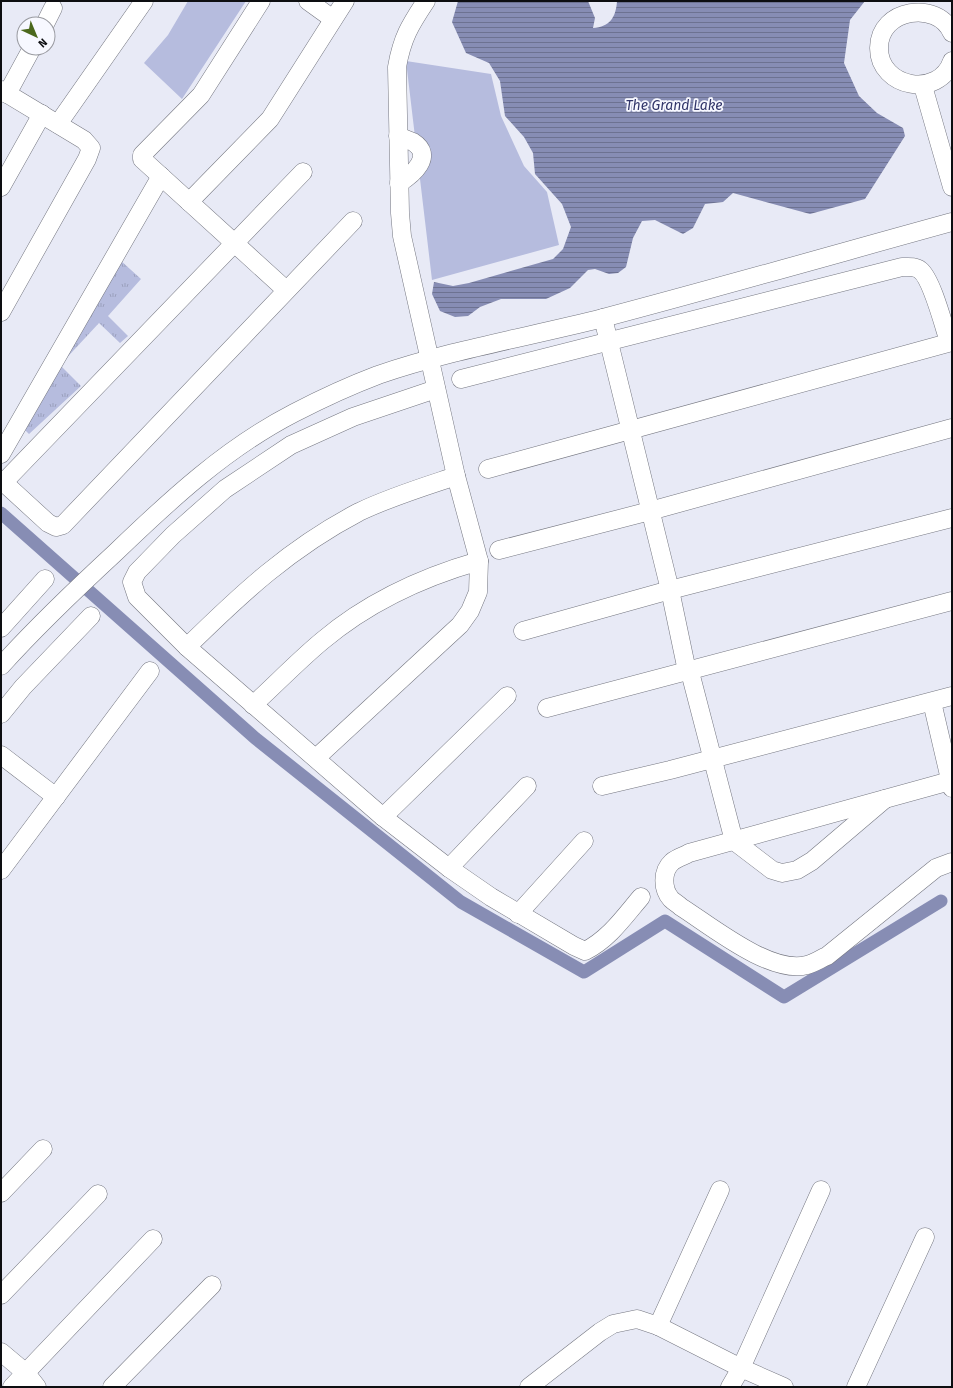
<svg xmlns="http://www.w3.org/2000/svg" width="953" height="1388" font-family="'Fira Sans',sans-serif">
<style>
.grass{fill:url(#grass-tufts)}
.green{fill:#b6bcde}
.water{fill:url(#water-rules)}
.lines{fill:none;stroke-linecap:round;stroke-linejoin:round}
.canal{stroke:#878db4;stroke-width:13}
.minor-casing{stroke:#757781;stroke-width:19}
.minor{stroke:#fff;stroke-width:18}
.labels{text-anchor:middle;stroke-width:3.5;stroke-linejoin:round;paint-order:stroke}
.water-label{font-size:14px;font-style:italic;fill:#313569;stroke:#f7f8ff}
</style>
<defs>
<pattern id="grass-tufts" width="24" height="20" patternUnits="userSpaceOnUse"><rect width="24" height="20" fill="#b6bcde"/><path d="M3 7l-1-3M5 7V3M7 7l1-3M15 17l-1-3M17 17v-4M19 17l1-3" fill="none" stroke="#9ba0bd"/></pattern>
<pattern id="water-rules" width="6" height="5" patternUnits="userSpaceOnUse"><rect width="6" height="5" fill="#878db4"/><path d="M0 2.5h6" fill="none" stroke="#6d7291"/></pattern>
</defs>
<rect width="100%" height="100%" fill="#e8eaf6"/>
<polygon class="grass" points="120,260 141,279 108,316 128,336 120,343 99,323 60,365 81,386 29,434 22,427"/>
<g class="green">
<polygon points="188,1 246,1 182,99 144,63 168,35"/>
<polygon points="406,61 491,74 501,116 524,166 547,192 559,245 432,280"/>
</g>
<path class="water" d="M458 1H588L595 18 593 28C610 27 616 17 617 1H865L850 20 844 63 859 96 877 113 903 128 905 136 865 199 810 214 733 193 723 202 705 204 693 228 683 234 655 220 642 221 633 238 626 267 618 273 609 274 595 269 588 270 570 288 546 299H501L480 307 468 316 455 317 440 311 432 294 434 282 453 286 469 283 553 259 563 249 571 227 562 204 535 174 533 153 524 137 505 116 500 81 489 63 466 53 452 22Z"/>
<g class="lines">
<polyline class="canal" points="1,513 255,738 461,902 584,972 665,921 784,997 941,901"/>
<defs>
<g id="minor">
<polyline points="261,1 201,95 142,155 142,159 286,290"/>
<polyline points="308,1 333,19"/>
<polyline points="45,24 53,8"/>
<path d="M952 33C938 0 879 8 879 48 879 88 939 99 952 61"/>
<polyline points="923,86 952,187"/>
<polyline points="1,90 84,140 91,148 87,159 1,312"/>
<polyline points="7,94 32,48"/>
<polyline points="58,124 144,1"/>
<path d="M398 136C403 138 408 140 413 142 435 156 412 175 399 183"/>
<polyline points="1,187 42,114"/>
<polyline points="189,202 270,119 345,1"/>
<polyline points="603,318 670,590 687,671 691,676 734,841 772,870 782,873 797,870 812,861 885,799"/>
<path d="M461 379 902 267C908 267 915 266 920 270 932 279 944 327 949 342"/>
<path d="M436 389 353 417 291 445 225 489 173 535 137 572 132 582 137 597 187 647 383 817 449 868 491 897 574 946 585 951C609 939 624 917 641 897"/>
<polyline points="1,454 161,176"/>
<polyline points="488,469 952,342"/>
<polyline points="1,480 48,523 56,527 63,525 353,221"/>
<polyline points="4,482 303,172"/>
<polyline points="499,550 650,511 952,428"/>
<polyline points="1,628 45,579"/>
<polyline points="523,631 670,590 952,518"/>
<path d="M187 647C242 593 290 548 359 512 390 497 423 487 456 476"/>
<path d="M1 666C37 626 76 589 116 552 170 500 226 448 294 413 321 399 349 386 378 375 451 350 528 337 603 318 720 287 836 254 952 222"/>
<polyline points="932,702 952,788"/>
<path d="M253 705C276 684 298 661 322 641 367 603 423 577 479 561"/>
<polyline points="547,708 952,601"/>
<polyline points="1,714 23,687 91,616"/>
<polyline points="1,755 56,797"/>
<path d="M316 758 460 625 470 611 478 592 479 561 456 476 402 236 400 213 397 67C402 38 410 25 426 1"/>
<path d="M950 781 689 853C684 856 677 858 672 862 662 871 662 889 671 899 674 902 678 904 681 907 711 926 771 975 807 965 814 963 820 959 827 956L936 868 952 862"/>
<polyline points="602,786 670,770 952,696"/>
<polyline points="383,817 507,696"/>
<polyline points="449,868 527,786"/>
<polyline points="1,870 150,671"/>
<polyline points="518,914 584,841"/>
<polyline points="1,1193 43,1149"/>
<polyline points="1,1295 98,1194"/>
<polyline points="658,1326 720,1190"/>
<polyline points="1,1352 26,1373 37,1387"/>
<polyline points="12,1387 153,1239"/>
<polyline points="112,1387 212,1285"/>
<polyline points="529,1387 600,1332 613,1324 637,1319 658,1326 741,1368 784,1387"/>
<polyline points="730,1387 741,1368 821,1190"/>
<polyline points="856,1387 925,1237"/>
</g>
</defs>
<use href="#minor" class="minor-casing"/>
<use href="#minor" class="minor"/>
</g>
<g class="labels">
<g class="water-label">
<text x="674" y="110">The Grand Lake</text>
</g>
</g>
<rect width="953" height="1388" fill="none" stroke="#0d0e11" stroke-width="4"/>
<g transform="translate(36 36) rotate(136)"><circle r="19" fill="#f7f8ff" stroke="#999aa0"/>
<path d="M0-3L7 15L0 10L-7 15Z" fill="#4b681c"/>
<text y="-6" font-size="11" font-weight="bold" text-anchor="middle" fill="#0d0e11">N</text>
</g>
</svg>
